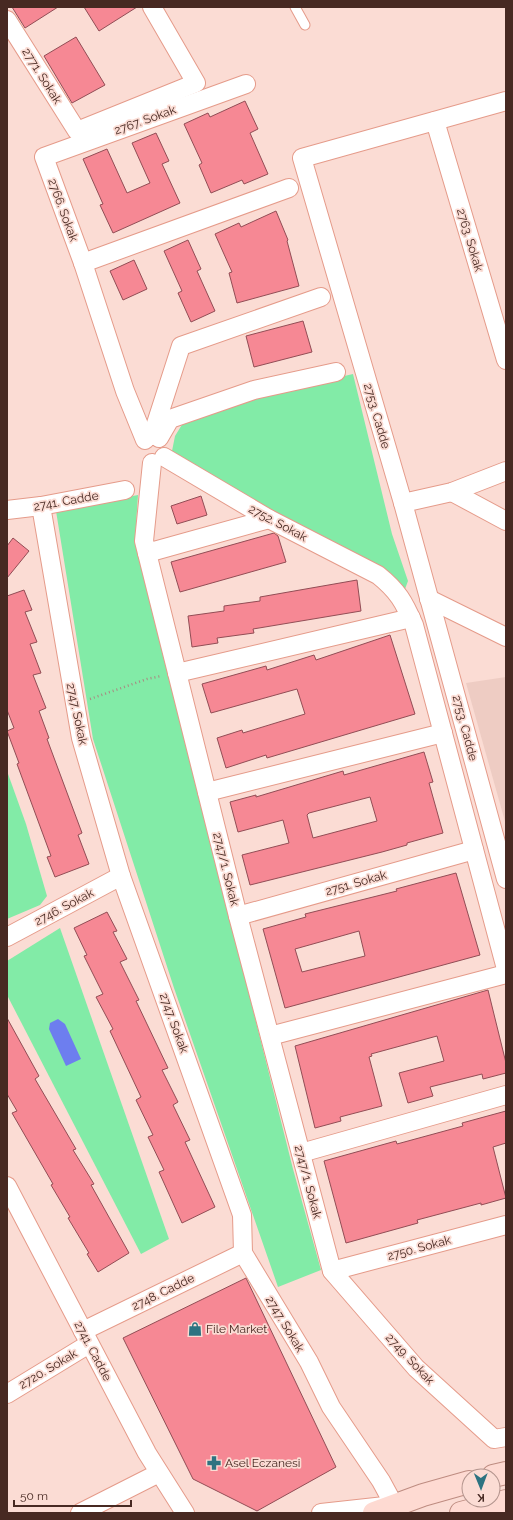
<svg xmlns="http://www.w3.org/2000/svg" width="513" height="1520" font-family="Raleway,sans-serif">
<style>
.built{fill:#eeccc3}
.green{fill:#82eba7}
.water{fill:#6d7eef}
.building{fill:#f68894;stroke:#924d55;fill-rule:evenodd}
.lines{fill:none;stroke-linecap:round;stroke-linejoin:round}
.lane-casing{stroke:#e59b8a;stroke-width:11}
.street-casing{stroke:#e59b8a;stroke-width:20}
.primary-casing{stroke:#be8c81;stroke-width:24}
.path{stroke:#a88981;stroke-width:2.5;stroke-dasharray:1 3;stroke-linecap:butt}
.lane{stroke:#fff;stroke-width:9}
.street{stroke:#fff;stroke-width:18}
.primary{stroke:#fedad2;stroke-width:22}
.labels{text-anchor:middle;stroke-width:3.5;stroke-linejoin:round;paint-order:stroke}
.street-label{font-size:12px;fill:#472922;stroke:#fbdcd4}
.poi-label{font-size:12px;fill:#472922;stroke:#fbdcd4;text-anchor:start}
</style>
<rect width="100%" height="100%" fill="#fbdcd4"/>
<polygon class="built" points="506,677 506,825 466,683"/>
<g class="green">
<polygon points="353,374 392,534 408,581 405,589 396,580 178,459 172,451 175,436 183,423 231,402"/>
<polygon points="138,495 135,540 293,1169 321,1270 278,1287 174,988 93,739 56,511"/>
<polygon points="7,771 26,824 47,896 40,905 7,919"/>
<polygon points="60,928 169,1239 141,1254 7,995 7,961"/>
</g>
<polygon class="water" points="58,1019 65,1024 81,1059 66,1066 49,1029 50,1023"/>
<g class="building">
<polygon points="12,7 58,7 25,28"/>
<polygon points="84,7 137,7 99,31"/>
<polygon points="76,37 105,85 72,103 44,56"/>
<polygon points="245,101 258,129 250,133 268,174 244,184 242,180 211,193 199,165 202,163 184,124 208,113 210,117"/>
<polygon points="156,133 169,161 162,164 180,203 113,233 100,205 103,204 83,159 107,149 127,193 150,183 132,143"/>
<polygon points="276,211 288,240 287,241 299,286 237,303 229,273 232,272 215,234 239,223 241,227"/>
<polygon points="188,240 201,269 197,271 215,311 191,322 178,293 182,291 164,251"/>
<polygon points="134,260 147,289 123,300 110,271"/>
<polygon points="303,321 312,352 254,367 246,336"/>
<polygon points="201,496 207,515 177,524 171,506"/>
<polygon points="274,533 278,536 286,562 180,592 171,562"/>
<polygon points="13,538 29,551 7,578 7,546"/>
<polygon points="357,580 361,611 253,629 254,633 217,638 218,643 192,647 188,616 224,611 224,606 260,601 260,597"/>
<polygon points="24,590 32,610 25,612 37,642 30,644 41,673 33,675 46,708 39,711 49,738 47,739 82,833 78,835 89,864 55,877 47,857 51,856 17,764 19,763 7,731 14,728 7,710 7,596"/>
<polygon points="390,635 415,714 267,758 266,755 226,768 217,738 242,730 243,733 305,714 297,689 211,713 202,684 266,666 267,670 314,655 316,660"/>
<path d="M424 752 433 782 429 783 443 833 407 843V845L382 852 250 885 242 855 289 843 283 820 238 832 230 802 256 795V797L343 771 344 775ZM370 797 377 821 313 838 307 815 309 813Z"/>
<path d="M456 873 480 955 285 1008 263 929 306 917 305 914 397 891 396 889ZM359 931 365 956 302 972 295 949Z"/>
<polygon points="107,912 117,931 113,932 127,959 120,962 139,1000 136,1001 168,1068 162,1070 178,1102 173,1105 190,1140 185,1142 215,1207 182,1223 159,1172 164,1170 148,1137 153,1135 136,1100 141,1097 110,1031 113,1029 96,997 103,994 84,956 87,955 74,928"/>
<polygon points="488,990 506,1063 506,1073 483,1079 482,1074 430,1087 433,1096 408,1103 399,1073 444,1061 437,1036 371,1054 372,1056 369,1057 382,1106 340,1117 341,1121 315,1128 295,1046"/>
<polygon points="7,1018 39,1076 35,1079 76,1149 73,1150 94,1184 91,1185 129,1253 98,1272 87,1254 89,1253 68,1218 70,1217 51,1185 53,1184 12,1113 17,1111 7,1094"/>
<polygon points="506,1111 506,1143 493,1147 506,1198 481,1205 481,1203 417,1220 418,1223 346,1243 324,1161 396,1141 397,1144 463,1126 462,1123"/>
<polygon points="246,1278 336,1467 257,1511 193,1479 123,1338"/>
</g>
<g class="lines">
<defs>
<polyline id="lane" points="295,7 305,25"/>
<g id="street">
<polyline points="7,20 77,131 196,83 152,7"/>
<polyline points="506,101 302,158 403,503 506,879"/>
<polyline points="435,121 506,360"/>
<polyline points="83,263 289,188"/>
<polyline points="152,436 181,346 321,297"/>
<polyline points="159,438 170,419 254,390 336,372"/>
<polyline points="145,440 125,391 83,263 44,157 246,84"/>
<path d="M164 457 269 519 378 575C398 591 404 602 414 625L506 969"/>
<polyline points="152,463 144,541 238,916 332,1271 416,1368 494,1439 506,1437"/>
<polyline points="452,492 506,521"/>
<polyline points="403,503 452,492 506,471"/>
<polyline points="41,506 81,738 121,876 242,1215 243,1253 309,1362 331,1407 381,1481 394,1505 321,1513"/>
<polyline points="7,510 41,506 125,490"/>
<polyline points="147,553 269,519"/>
<polyline points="429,599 506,637"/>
<polyline points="177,673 411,618"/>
<polyline points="207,792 443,733"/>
<polyline points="238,916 474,850"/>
<polyline points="7,937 121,876"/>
<polyline points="270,1036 506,974"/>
<polyline points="301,1153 506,1095"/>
<polyline points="7,1186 147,1453 185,1513"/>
<polyline points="332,1271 506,1225"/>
<polyline points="83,1331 243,1253"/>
<polyline points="7,1394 89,1344"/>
<polyline points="80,1513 159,1473"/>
</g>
<g id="primary">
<polyline points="493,1476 506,1473"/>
<polyline points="374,1513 423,1495 469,1482"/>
<polyline points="461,1513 506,1501"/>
</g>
</defs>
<use href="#lane" class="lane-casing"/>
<use href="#street" class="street-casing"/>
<use href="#primary" class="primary-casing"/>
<polyline class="path" points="90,699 147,679 161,676"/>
<use href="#lane" class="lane"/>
<use href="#street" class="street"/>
<use href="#primary" class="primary"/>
</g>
<defs>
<symbol id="shop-bare" viewBox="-9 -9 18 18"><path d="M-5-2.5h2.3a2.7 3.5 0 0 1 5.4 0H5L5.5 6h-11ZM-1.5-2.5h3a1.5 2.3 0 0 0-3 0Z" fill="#2d7381" stroke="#fbdcd4" stroke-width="2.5" paint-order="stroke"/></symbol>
<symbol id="pharmacy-bare" viewBox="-9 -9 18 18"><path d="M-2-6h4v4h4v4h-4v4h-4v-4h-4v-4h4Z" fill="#2d7381" stroke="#fbdcd4" stroke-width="2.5" paint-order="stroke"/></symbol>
</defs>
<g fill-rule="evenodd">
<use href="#shop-bare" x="185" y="1319" width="20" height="20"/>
<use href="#pharmacy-bare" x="204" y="1453" width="20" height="20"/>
</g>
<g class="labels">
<g class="street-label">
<text transform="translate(42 76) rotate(58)" y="4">2771. Sokak</text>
<text transform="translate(145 120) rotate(-20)" y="4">2767. Sokak</text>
<text transform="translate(63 210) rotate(70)" y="4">2766. Sokak</text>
<text transform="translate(470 240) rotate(73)" y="4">2763. Sokak</text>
<text transform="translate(377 416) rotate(74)" y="4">2753. Cadde</text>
<text transform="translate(66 501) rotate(-10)" y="4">2741. Cadde</text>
<text transform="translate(278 523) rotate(28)" y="4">2752. Sokak</text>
<text transform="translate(77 714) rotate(78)" y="4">2747. Sokak</text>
<text transform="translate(465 728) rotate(75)" y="4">2753. Cadde</text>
<text transform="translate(226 869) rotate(76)" y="4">2747/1. Sokak</text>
<text transform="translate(356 883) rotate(-16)" y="4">2751. Sokak</text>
<text transform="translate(64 907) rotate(-28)" y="4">2746. Sokak</text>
<text transform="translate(174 1023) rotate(70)" y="4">2747. Sokak</text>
<text transform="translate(308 1182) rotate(75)" y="4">2747/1. Sokak</text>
<text transform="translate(419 1248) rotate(-15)" y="4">2750. Sokak</text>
<text transform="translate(163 1292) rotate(-26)" y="4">2748. Cadde</text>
<text transform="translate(285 1324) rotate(59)" y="4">2747. Sokak</text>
<text transform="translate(93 1351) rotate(62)" y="4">2741. Cadde</text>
<text transform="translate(410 1359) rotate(47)" y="4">2749. Sokak</text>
<text transform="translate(48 1369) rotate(-31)" y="4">2720. Sokak</text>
</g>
<g class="poi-label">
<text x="206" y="1333">File Market</text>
<text x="225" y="1467">Asel Eczanesi</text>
</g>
</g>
<rect width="513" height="1520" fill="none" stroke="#472922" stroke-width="16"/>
<g transform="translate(481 1488) rotate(179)"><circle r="19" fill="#fbdcd4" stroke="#b3948d"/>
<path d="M0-3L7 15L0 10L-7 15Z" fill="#2d7381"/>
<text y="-6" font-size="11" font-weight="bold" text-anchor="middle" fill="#472922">K</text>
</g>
<path d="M14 1500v6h117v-6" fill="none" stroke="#472922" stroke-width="2"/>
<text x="20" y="1500" font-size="12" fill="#472922" stroke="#fbdcd4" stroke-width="3" paint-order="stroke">50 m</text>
</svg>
